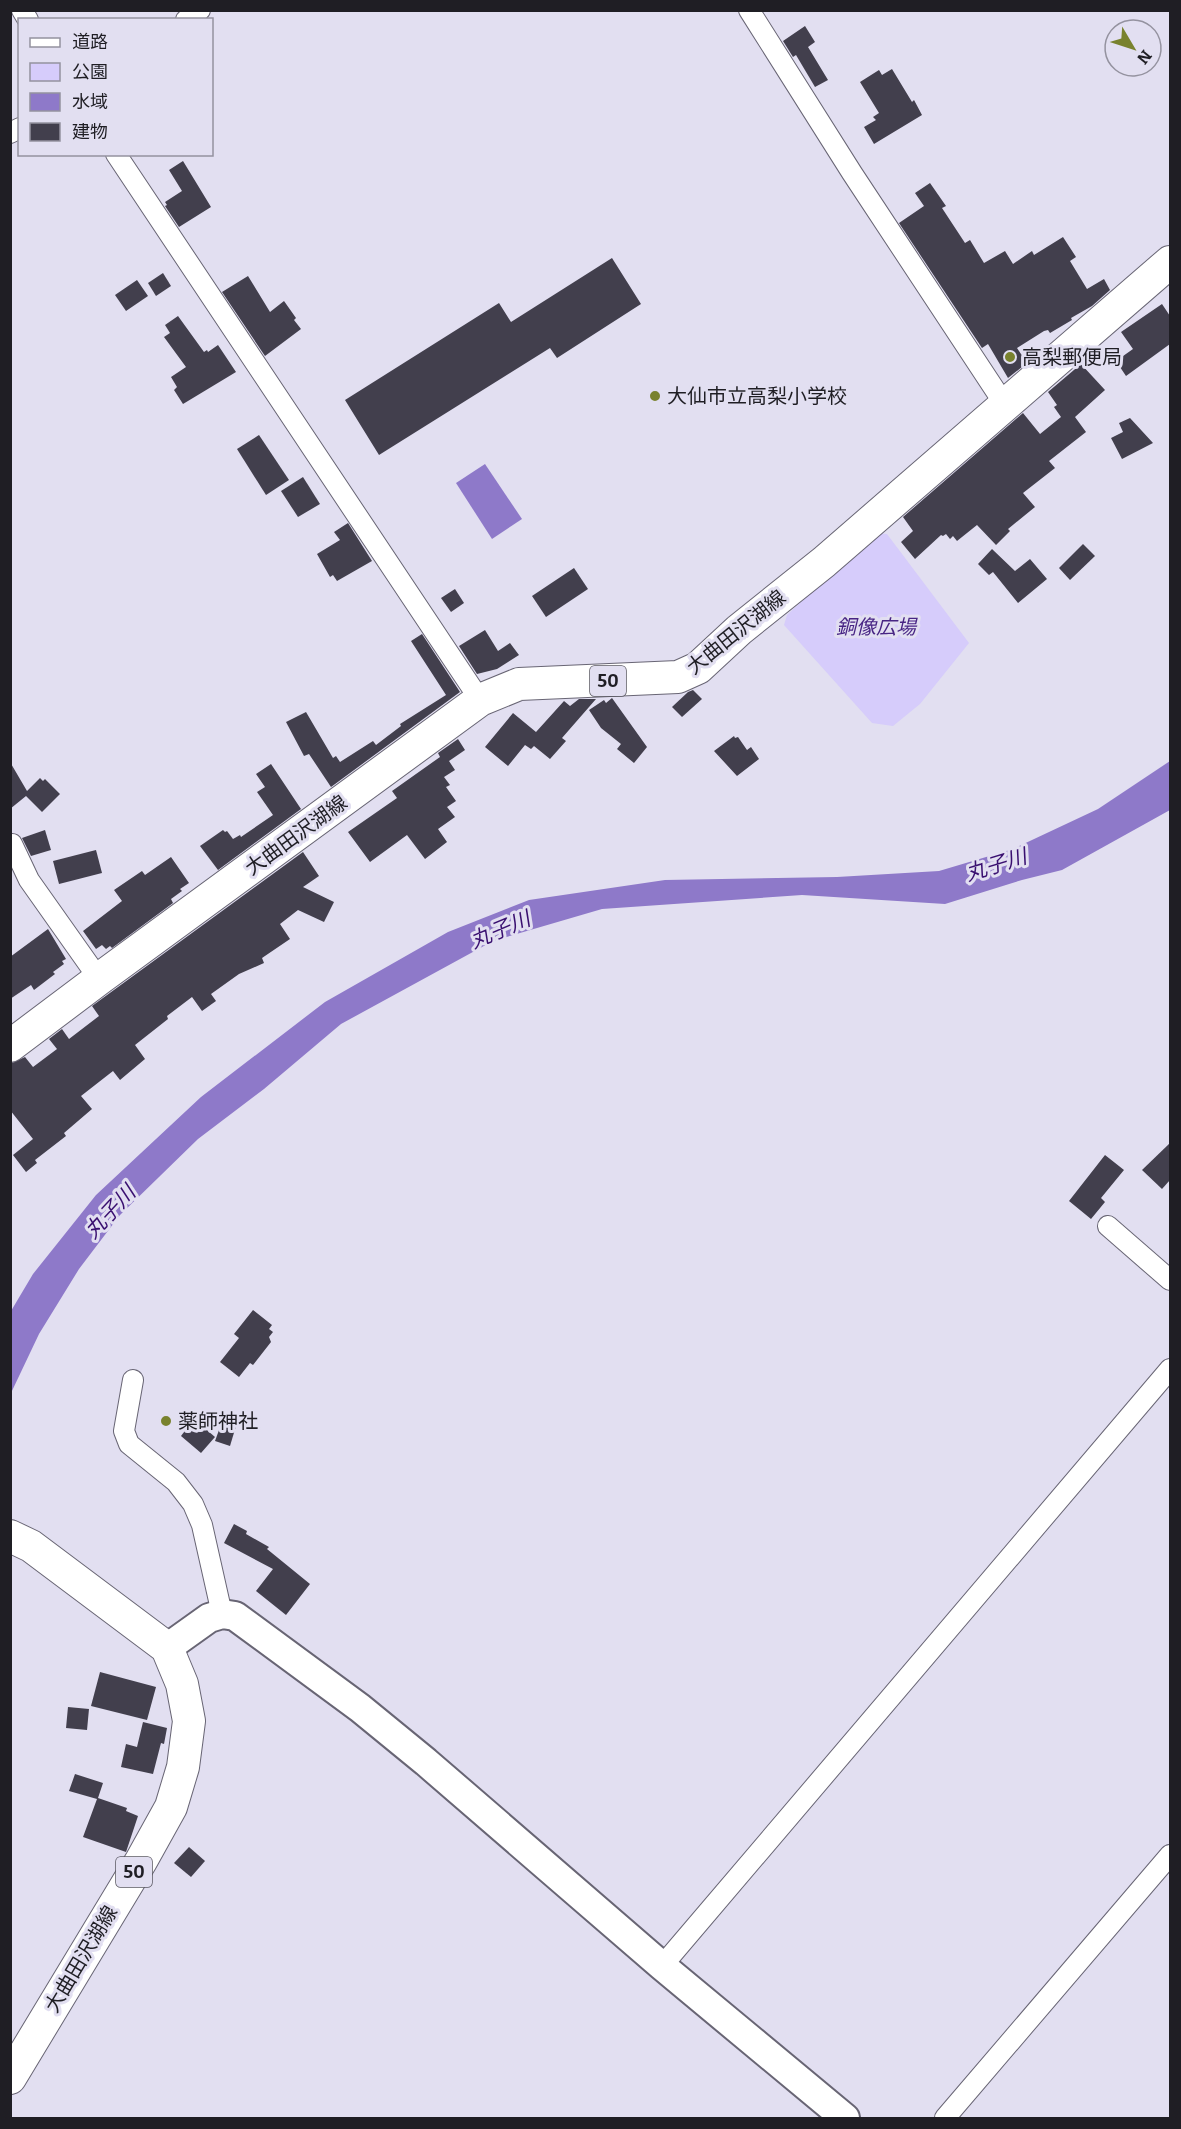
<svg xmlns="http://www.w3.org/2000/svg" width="1181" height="2129" font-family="Bitter,'Noto Sans JP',serif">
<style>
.green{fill:#d6ccfb}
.water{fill:#8e79c9}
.building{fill:#423f4d}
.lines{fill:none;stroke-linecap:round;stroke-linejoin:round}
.street-casing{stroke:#686574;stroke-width:22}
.secondary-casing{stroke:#686574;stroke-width:32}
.primary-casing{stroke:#686574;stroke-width:34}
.street{stroke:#fff;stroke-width:20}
.secondary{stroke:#fff;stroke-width:28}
.primary{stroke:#fff;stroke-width:32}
.poi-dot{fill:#79822e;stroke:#e2dff1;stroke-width:2}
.labels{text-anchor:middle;stroke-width:6;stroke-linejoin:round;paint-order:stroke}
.shield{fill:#e2dff1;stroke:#5a5862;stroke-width:1.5}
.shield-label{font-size:18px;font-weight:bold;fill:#1f1e24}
.poi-label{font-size:20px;fill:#1f1e24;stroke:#e2dff1;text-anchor:start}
.park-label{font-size:20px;font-style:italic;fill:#482584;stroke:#e2dff1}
.street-label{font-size:20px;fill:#1f1e24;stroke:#e2dff1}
.water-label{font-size:21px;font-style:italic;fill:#390f70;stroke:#e2dff1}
</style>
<rect width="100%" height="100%" fill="#e2dff1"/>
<polygon class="green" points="875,533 887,534 969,643 920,704 893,726 872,723 784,625 787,615"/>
<g class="water">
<polygon points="485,464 522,519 492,539 456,483"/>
<polygon points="1170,761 1170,810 1062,870 1022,880 945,904 802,895 602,909 493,941 341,1024 264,1089 198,1139 120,1215 79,1269 39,1334 11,1393 11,1311 33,1274 96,1195 201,1097 325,1002 448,932 529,900 665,880 837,877 939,871 1013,849 1098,809"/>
</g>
<g class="building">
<polygon points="805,26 815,42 808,47 828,80 815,87 796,55 793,57 783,41"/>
<polygon points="892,69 912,102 914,100 922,115 874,144 864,127 876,120 873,117 879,113 860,82 879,70 882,75"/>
<polygon points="183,161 211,207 179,227 165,206 167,205 165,202 182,191 169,170"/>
<polygon points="930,183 946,206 942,208 965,243 970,240 984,263 1005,251 1013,264 1032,251 1034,255 1063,237 1076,257 1070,261 1087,289 1104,279 1110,290 1092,306 1071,318 1072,320 1050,333 1048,330 1044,331 1017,348 1027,363 1008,378 988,344 982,348 899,223 924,206 915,193"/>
<polygon points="612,258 641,304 557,358 550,348 379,455 345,400 499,303 511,322"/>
<polygon points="163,273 171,286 156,296 148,283"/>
<polygon points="248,276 270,312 284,301 296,318 294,320 301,329 265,356 222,292"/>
<polygon points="137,280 148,296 126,311 115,295"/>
<polygon points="1162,304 1170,316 1170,344 1126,376 1116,361 1133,349 1121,332"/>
<polygon points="178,316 204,352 207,350 208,352 218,345 236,372 183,404 174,390 177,387 171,377 186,367 164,337 170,333 165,325"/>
<polygon points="1081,364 1105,390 1075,417 1086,432 1049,461 1055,468 1023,493 1035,507 1008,529 1010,531 996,545 977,525 957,541 953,536 950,539 946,534 943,536 941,535 915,559 901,542 913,531 903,517 1023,413 1040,434 1061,417 1054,407 1057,405 1048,392"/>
<polygon points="1130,418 1153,443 1122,459 1111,438 1123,432 1119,423"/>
<polygon points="259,435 289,480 266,495 237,449"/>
<polygon points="303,477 320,504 298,517 281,491"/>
<polygon points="348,523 372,561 337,581 333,575 330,577 317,554 340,540 334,532"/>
<polygon points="1083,544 1095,556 1070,580 1059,568"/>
<polygon points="992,549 1015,571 1030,559 1047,579 1018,603 993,572 989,575 978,564"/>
<polygon points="574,568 588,589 546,617 532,596"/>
<polygon points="455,589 464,603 451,612 441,598"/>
<polygon points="485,630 498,651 510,643 519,655 497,669 477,674 459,646"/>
<polygon points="422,634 460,692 331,787 309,754 304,756 286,722 306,712 333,758 336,756 340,762 373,741 376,745 401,726 400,724 446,695 411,641"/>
<polygon points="693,690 702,699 682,717 672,707 688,692"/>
<polygon points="612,698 647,747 634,763 617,749 621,744 601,728 589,710 604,700 606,703"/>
<polygon points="579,699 596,699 562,738 566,741 550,759 534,746 531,749 525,745 508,766 485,747 513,713 536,732 564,701 570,706"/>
<polygon points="734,736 735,738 738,737 747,750 751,747 759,759 737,776 714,751"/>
<polygon points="458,739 465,750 449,761 455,770 444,777 450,785 446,787 456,801 447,807 455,817 438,829 447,842 425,859 407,835 370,862 348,832 397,798 392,791 440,757 438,753"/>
<polygon points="10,762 27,791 40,778 43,781 45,779 60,794 42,812 26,796 10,809"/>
<polygon points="271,764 301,809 218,870 200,846 223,830 225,832 227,831 233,839 240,835 241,837 273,815 257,792 265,787 256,774"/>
<polygon points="45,830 51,850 31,856 22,838"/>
<polygon points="96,850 102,873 59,884 53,861"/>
<polygon points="303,852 319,876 303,887 334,902 324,922 298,910 280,924 290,939 262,958 264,963 239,974 211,994 216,1001 202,1011 192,997 167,1016 168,1019 135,1045 145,1059 120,1080 113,1071 81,1096 92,1109 64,1133 66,1136 35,1160 37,1163 26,1172 13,1155 33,1139 10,1110 10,1064 25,1057 33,1067 57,1049 49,1039 62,1029 69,1039 99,1016 92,1006"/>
<polygon points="171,857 189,883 180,889 182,891 171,899 173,903 112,948 110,946 106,949 102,945 96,949 83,931 122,901 114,890 142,871 145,875"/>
<polygon points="48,929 66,959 62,961 64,964 53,972 55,974 34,990 31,985 10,999 10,957"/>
<polygon points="1170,1143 1170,1180 1162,1189 1142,1170"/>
<polygon points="1105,1155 1124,1170 1101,1198 1105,1202 1091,1219 1069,1201"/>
<polygon points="253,1310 272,1325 269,1329 273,1332 269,1337 271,1342 253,1365 250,1363 239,1377 220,1362 239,1338 234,1334"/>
<polygon points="194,1419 215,1437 201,1453 181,1436"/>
<polygon points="222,1422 236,1426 230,1446 215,1441"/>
<polygon points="234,1524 247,1531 246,1534 269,1547 267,1549 310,1584 286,1615 256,1591 273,1569 224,1543"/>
<polygon points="100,1672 156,1687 147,1720 91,1706"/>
<polygon points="68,1707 89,1709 87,1730 66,1728"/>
<polygon points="143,1722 167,1728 164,1744 161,1743 153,1774 121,1767 126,1744 137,1747"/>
<polygon points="75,1774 103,1783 98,1798 127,1808 126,1811 138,1816 126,1852 83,1837 97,1799 69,1791"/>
<polygon points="189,1847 205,1861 191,1877 174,1863"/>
</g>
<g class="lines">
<defs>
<g id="street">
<polyline points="22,10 28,20"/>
<polyline points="749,10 852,173 1005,405"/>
<polyline points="186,20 200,10"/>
<polyline points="10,133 20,128"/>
<polyline points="116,154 480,700"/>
<polyline points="10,844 12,844 29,880 99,979"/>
<polyline points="1108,1226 1170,1280"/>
<polyline points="133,1380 124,1431 129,1444 176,1482 193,1504 202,1525 222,1614"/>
<polyline points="662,1966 1170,1369"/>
<polyline points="945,2118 1170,1855"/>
</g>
<polyline id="secondary" points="167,1648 209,1618 222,1614 235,1616 360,1708 426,1762 662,1966 845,2118"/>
<g id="primary">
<polyline points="10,1046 99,979 480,700 519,684 678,677 698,668 739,630 824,562 1170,262"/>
<polyline points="10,1536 31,1546 167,1648 182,1684 189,1721 183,1767 171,1807 141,1861 10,2078"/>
</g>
</defs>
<use href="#street" class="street-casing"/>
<use href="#secondary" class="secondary-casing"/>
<use href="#primary" class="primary-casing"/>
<use href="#street" class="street"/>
<use href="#secondary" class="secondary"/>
<use href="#primary" class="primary"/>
</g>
<g class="poi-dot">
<circle cx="1010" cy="357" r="6"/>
<circle cx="655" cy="396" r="6"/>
<circle cx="166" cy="1421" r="6"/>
</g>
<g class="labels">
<g class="shield">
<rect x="590" y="666" width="36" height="30" rx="4.5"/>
<rect x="116" y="1857" width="36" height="30" rx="4.5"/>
</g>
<g class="shield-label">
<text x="608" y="687">50</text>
<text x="134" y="1878">50</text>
</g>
<g class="poi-label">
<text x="1022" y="364">高梨郵便局</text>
<text x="667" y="403">大仙市立高梨小学校</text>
<text x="178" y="1428">薬師神社</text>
</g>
<g class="park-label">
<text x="876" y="634">銅像広場</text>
</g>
<g class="street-label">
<text transform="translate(736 632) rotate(-39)" y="7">大曲田沢湖線</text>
<text transform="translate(296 835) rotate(-36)" y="7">大曲田沢湖線</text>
<text transform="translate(81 1959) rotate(-59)" y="7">大曲田沢湖線</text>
</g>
<g class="water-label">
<text transform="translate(996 865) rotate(-17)" y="7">丸子川</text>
<text transform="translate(500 930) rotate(-23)" y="7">丸子川</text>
<text transform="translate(110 1212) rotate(-47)" y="7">丸子川</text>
</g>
</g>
<rect width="1181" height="2129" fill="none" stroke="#1f1e24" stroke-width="24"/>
<rect x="18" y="18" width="195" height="138" fill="#e2dff1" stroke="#94929f" stroke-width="1.5"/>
<rect x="30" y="38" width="30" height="9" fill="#ffffff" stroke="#94929f" stroke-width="1.5"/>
<text x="72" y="48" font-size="18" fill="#1f1e24">道路</text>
<rect x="30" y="63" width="30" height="18" fill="#d6ccfb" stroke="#94929f" stroke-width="1.5"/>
<text x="72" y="78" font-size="18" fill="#1f1e24">公園</text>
<rect x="30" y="93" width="30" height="18" fill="#8e79c9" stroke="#94929f" stroke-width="1.5"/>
<text x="72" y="108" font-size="18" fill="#1f1e24">水域</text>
<rect x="30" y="123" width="30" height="18" fill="#423f4d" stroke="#94929f" stroke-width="1.5"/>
<text x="72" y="138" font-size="18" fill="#1f1e24">建物</text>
<g transform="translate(1133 48) rotate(129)"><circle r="28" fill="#e2dff1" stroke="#94929f" stroke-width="1.5"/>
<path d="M0-4.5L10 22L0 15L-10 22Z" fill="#79822e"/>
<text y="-9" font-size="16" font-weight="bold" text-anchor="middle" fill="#1f1e24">N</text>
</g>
</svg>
